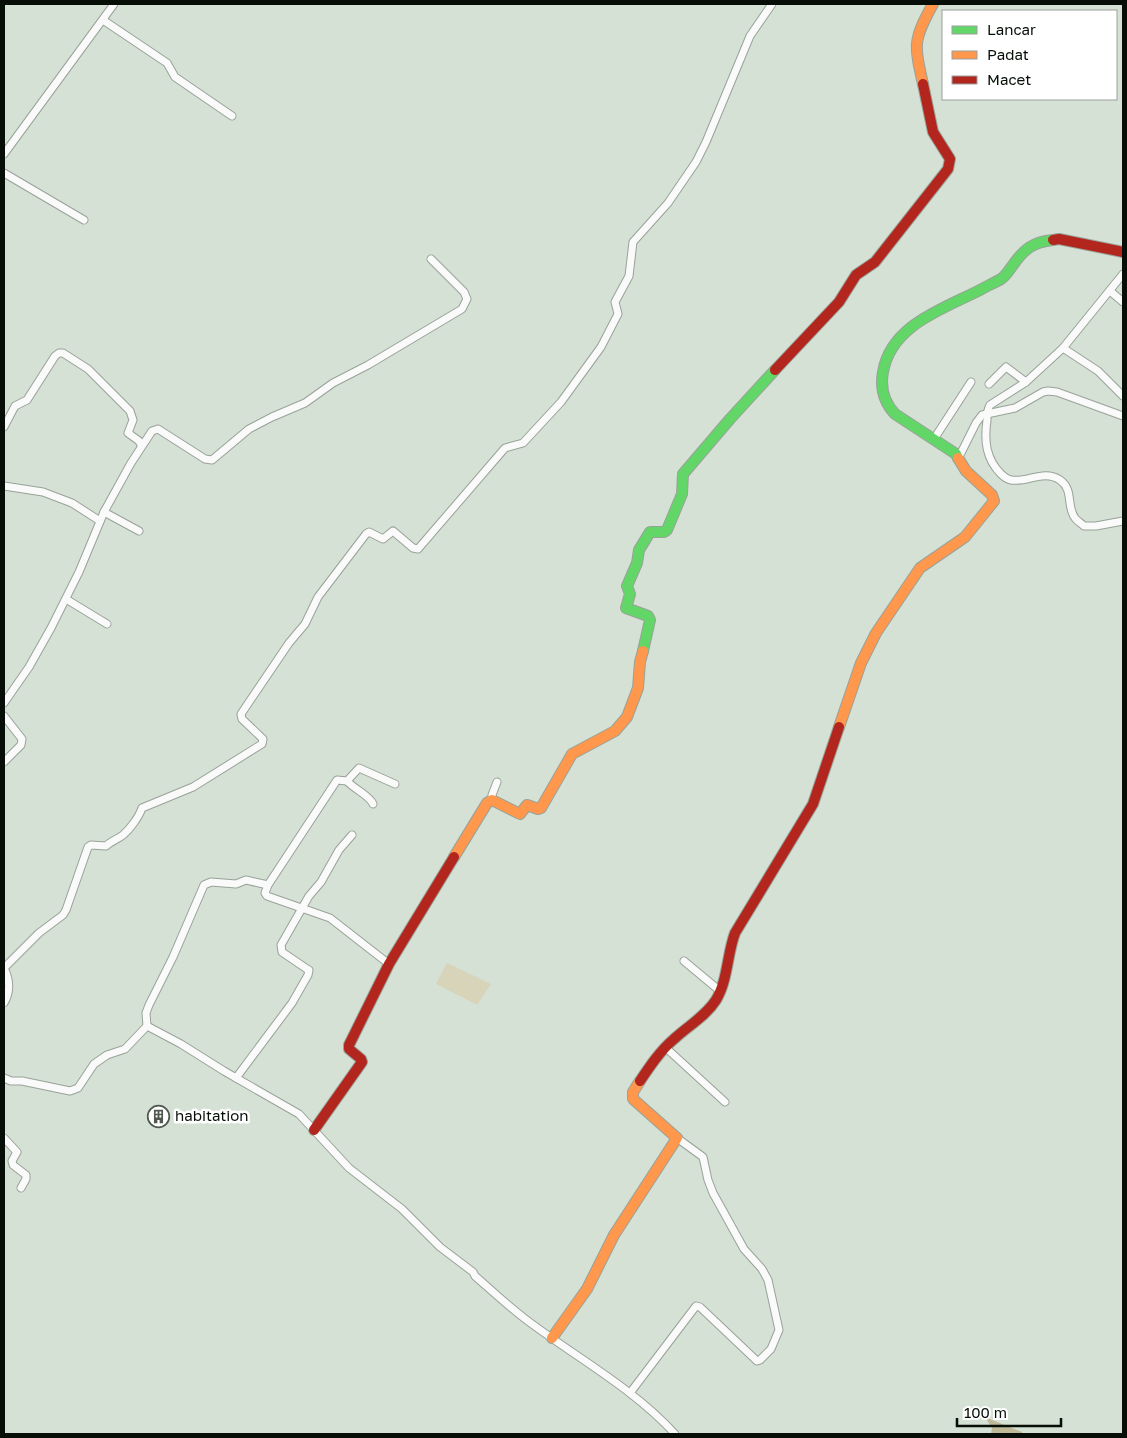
<svg xmlns="http://www.w3.org/2000/svg" width="1127" height="1438" font-family="'Golos Text',sans-serif">
<style>
.green{fill:#d8d4ba}
.forest{fill:#bfb99a}
.lines{fill:none;stroke-linecap:round;stroke-linejoin:round}
.street-casing{stroke:#99a299;stroke-width:9}
.fast-casing{stroke:#99a299;stroke-width:12}
.slow-casing{stroke:#99a299;stroke-width:12}
.jam-casing{stroke:#99a299;stroke-width:12}
.street{stroke:#f9faf9;stroke-width:7}
.fast{stroke:#63d668;stroke-width:10}
.slow{stroke:#ff974d;stroke-width:10}
.jam{stroke:#b3261e;stroke-width:10}
.labels{text-anchor:middle;stroke-width:5;stroke-linejoin:round;paint-order:stroke}
.poi-label{font-size:15px;fill:#070e07;stroke:#fff;text-anchor:start}
</style>
<rect width="100%" height="100%" fill="#d5e1d5"/>
<polygon class="green" points="447,963 491,984 477,1005 436,984"/>
<polygon class="forest" points="985,1417 1022,1432 1022,1434 991,1434 992,1428"/>
<g class="lines">
<defs>
<g id="street">
<polyline points="103,20 167,63 175,77 232,116"/>
<polyline points="4,154 114,4"/>
<polyline points="4,173 84,220"/>
<polyline points="1110,291 1123,302"/>
<polyline points="1063,348 1123,274"/>
<polyline points="989,384 1006,367 1026,382"/>
<path d="M1123 396 1098 371 1063 348 1026 382 990 405C987 410 987 415 987 420 984 441 986 459 1001 474 1004 477 1006 479 1011 480 1027 483 1044 469 1060 480 1074 490 1066 506 1075 518 1077 521 1081 523 1084 526H1096L1123 521"/>
<polyline points="4,427 15,406 27,400 55,356 59,353 63,353 88,369 130,411 133,420 128,433 139,441 141,445"/>
<polyline points="934,439 971,382"/>
<polyline points="959,457 976,423 982,415 1015,408 1043,392 1048,391 1057,392 1123,416"/>
<polyline points="4,486 43,492 72,503 100,521"/>
<polyline points="104,512 139,531"/>
<polyline points="66,599 107,624"/>
<polyline points="4,703 29,667 51,628 79,572 104,512 131,463 152,431 158,429 205,459 212,460 249,429 272,417 305,403 333,383 368,365 462,309 467,299 464,292 431,259"/>
<polyline points="4,716 22,739 21,745 4,762"/>
<path d="M347 781C354 789 370 796 373 804"/>
<polyline points="492,800 492,795 497,782"/>
<polyline points="684,961 720,991"/>
<polyline points="389,964 330,918 267,896 265,893 268,885 337,780 347,781 359,768 395,784"/>
<path d="M4 968 39 933 63 915 66 910 88 847 91 845 106 846C111 841 118 839 123 835 130 829 139 817 142 808L193 787 262 744 263 739 242 719 241 714 289 643 305 624 318 597 366 534 369 532 383 539 393 531 413 548 418 549 505 448 523 443 561 402 601 347 618 314 615 302 629 276 633 242 668 203 696 162 706 142 750 36 772 4"/>
<path d="M4 968C10 980 11 991 4 1003"/>
<polyline points="147,1026 146,1013 149,1005 173,957 204,885 211,882 236,884 246,880 268,885"/>
<polyline points="665,1047 725,1102"/>
<path d="M4 1078 11 1081H22L70 1091 78 1088 94 1064 107 1055 125 1049 147 1026 181 1044 224 1071 299 1114 349 1168 402 1209 440 1247 473 1272 475 1276C491 1290 507 1305 524 1318 575 1357 632 1387 675 1434"/>
<polyline points="236,1078 292,1003 308,975 309,970 307,969 282,952 281,945 309,896 321,882 339,850 352,835"/>
<polyline points="4,1138 17,1152 12,1161 13,1165 26,1175 26,1179 21,1188"/>
<polyline points="630,1393 696,1306 700,1307 757,1361 760,1360 771,1349 779,1330 768,1280 762,1269 744,1249 713,1193 708,1180 703,1157 677,1138"/>
</g>
<g id="fast">
<path d="M958 458 956 454 895 414C884 402 880 388 883 372 891 325 943 309 980 290 987 286 994 283 1001 279 1006 276 1009 270 1013 265 1024 249 1033 242 1053 240"/>
<polyline points="643,651 650,620 648,616 626,608 630,594 627,586 637,563 639,550 650,532 664,532 667,530 682,494 683,474 730,419 775,370"/>
</g>
<g id="slow">
<path d="M923 84C914 44 913 40 933 4"/>
<polyline points="839,727 861,663 876,633 920,568 965,537 994,501 992,495 966,471 958,458"/>
<polyline points="454,857 487,803 492,800 520,814 527,805 538,809 541,808 572,754 615,731 627,717 638,688 640,662 643,651"/>
<polyline points="552,1338 587,1289 614,1235 677,1138 633,1099 633,1092 640,1081"/>
</g>
<g id="jam">
<polyline points="1053,240 1059,239 1123,252"/>
<polyline points="775,370 839,302 856,275 875,262 948,169 950,159 933,132 923,84"/>
<path d="M640 1081C650 1066 660 1051 674 1039 688 1026 706 1016 716 1000 728 980 727 954 735 933L813 804 839 727"/>
<polyline points="314,1130 362,1062 361,1059 349,1049 349,1045 389,964 454,857"/>
</g>
</defs>
<use href="#street" class="street-casing"/>
<use href="#fast" class="fast-casing"/>
<use href="#slow" class="slow-casing"/>
<use href="#jam" class="jam-casing"/>
<use href="#street" class="street"/>
<use href="#fast" class="fast"/>
<use href="#slow" class="slow"/>
<use href="#jam" class="jam"/>
</g>
<defs>
<symbol id="building-ring" viewBox="-11 -11 22 22"><circle r="9.5" fill="#fff" stroke="#4f584f" stroke-width="1.5"/><path d="M-4-6H4V6H1V3H-1V6H-4ZM-2.5-4.3h1.7v1.8h-1.7ZM.8-4.3h1.7v1.8H.8ZM-2.5-1h1.7V.8h-1.7ZM.8-1h1.7V.8H.8Z" fill="#4f584f"/></symbol>
</defs>
<g fill-rule="evenodd">
<use href="#building-ring" x="146" y="1104" width="25" height="25"/>
</g>
<g class="labels">
<g class="poi-label">
<text x="175" y="1121">habitation</text>
</g>
</g>
<rect width="1127" height="1438" fill="none" stroke="#070e07" stroke-width="10"/>
<rect x="942" y="10" width="175" height="90" fill="#ffffff" stroke="#9c9f9c"/>
<rect x="952" y="26" width="25" height="8" fill="#63d668" stroke="#9c9f9c"/>
<text x="987" y="35" font-size="15" fill="#070e07">Lancar</text>
<rect x="952" y="51" width="25" height="8" fill="#ff974d" stroke="#9c9f9c"/>
<text x="987" y="60" font-size="15" fill="#070e07">Padat</text>
<rect x="952" y="76" width="25" height="8" fill="#b3261e" stroke="#9c9f9c"/>
<text x="987" y="85" font-size="15" fill="#070e07">Macet</text>
<path d="M957 1418v8h104v-8" fill="none" stroke="#070e07" stroke-width="2.5"/>
<text x="964" y="1418" font-size="15" fill="#070e07" stroke="#ffffff" stroke-width="4" paint-order="stroke">100 m</text>
</svg>
